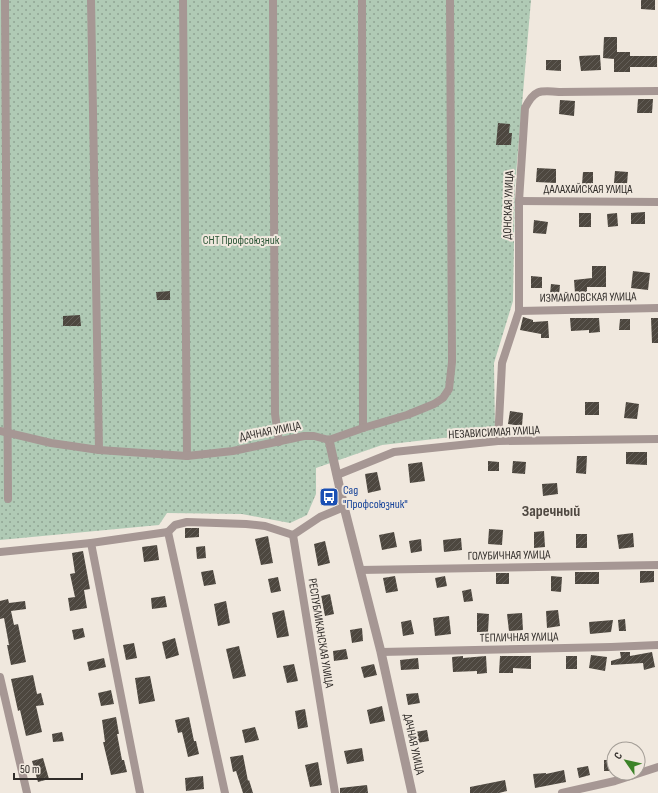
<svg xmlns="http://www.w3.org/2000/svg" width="658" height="793" font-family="'Sofia Sans Condensed',sans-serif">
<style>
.garden{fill:url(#garden-dots)}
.building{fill:url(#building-hatch)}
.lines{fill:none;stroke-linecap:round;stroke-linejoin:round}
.minor{stroke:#a69794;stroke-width:8}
.tertiary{stroke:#a69794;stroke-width:9}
.labels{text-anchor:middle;stroke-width:4;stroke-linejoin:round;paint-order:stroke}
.street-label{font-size:12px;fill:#302c29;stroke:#f0e8de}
.park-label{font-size:12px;fill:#2a5535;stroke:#f0e8de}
.transit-label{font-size:12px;fill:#164399;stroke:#f0e8de;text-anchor:start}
.district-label{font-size:16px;font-weight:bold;fill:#4f4841;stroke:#f0e8de}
</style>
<defs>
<pattern id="garden-dots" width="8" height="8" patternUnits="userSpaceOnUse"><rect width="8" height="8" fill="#b0cab5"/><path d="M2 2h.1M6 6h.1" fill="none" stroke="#90a493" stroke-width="1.8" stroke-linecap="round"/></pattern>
<pattern id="building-hatch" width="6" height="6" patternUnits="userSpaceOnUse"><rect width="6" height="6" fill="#4d473f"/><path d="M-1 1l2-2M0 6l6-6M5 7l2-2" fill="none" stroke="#645f59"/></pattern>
</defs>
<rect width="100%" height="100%" fill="#f0e8de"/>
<polygon class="garden" points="0,0 531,0 515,186 513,301 494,363 495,432 382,445 316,468 316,494 307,515 290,523 242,514 167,513 159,525 0,540"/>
<g class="building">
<polygon points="641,0 655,0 655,10 641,9"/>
<polygon points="604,37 617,37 617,52 630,52 630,56 657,56 657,67 630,67 630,72 614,72 614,59 603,58"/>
<polygon points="600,55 601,70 581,71 579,56"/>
<polygon points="546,60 561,60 561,71 546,70"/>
<polygon points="638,99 653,99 652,113 637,113"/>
<polygon points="560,100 575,101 574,116 559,114"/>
<polygon points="498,123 510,124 509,133 512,133 511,145 496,145"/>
<polygon points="537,168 556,169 556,183 536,182"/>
<polygon points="615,171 628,172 627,184 614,183"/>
<polygon points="583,172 593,172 593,184 582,184"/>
<polygon points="645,212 645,224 631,224 631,213"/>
<rect x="579" y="213" width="12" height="14"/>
<polygon points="617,213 618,226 608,227 607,214"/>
<polygon points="534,220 548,222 546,234 533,233"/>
<polygon points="592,266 606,266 606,287 587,287 587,292 575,293 574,280 592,278"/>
<polygon points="633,271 650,273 648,290 631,288"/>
<polygon points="531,276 542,277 542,288 531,288"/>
<polygon points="551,284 560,285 559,295 550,294"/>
<polygon points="170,291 170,300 157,300 156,292"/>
<polygon points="80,315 81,326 63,326 63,316"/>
<polygon points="523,317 533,320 533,322 548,321 549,338 541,338 541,334 520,330"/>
<polygon points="570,318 599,318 600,332 589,333 589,330 571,331"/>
<polygon points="651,318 658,318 658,343 652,343"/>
<polygon points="620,319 630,319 630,330 619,330"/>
<rect x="585" y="402" width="14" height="13"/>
<polygon points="626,402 639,404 637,419 624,418"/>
<polygon points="510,411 523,413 522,426 508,424"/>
<polygon points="626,452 647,452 647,465 626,464"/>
<polygon points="577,456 587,456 586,474 576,473"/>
<polygon points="488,461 499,462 499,471 488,471"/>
<polygon points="513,461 526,462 525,474 512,473"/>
<polygon points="422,462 425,481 410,483 408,464"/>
<polygon points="377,472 381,490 368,493 365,474"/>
<polygon points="557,483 558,494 543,496 542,484"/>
<polygon points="185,528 199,528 199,537 185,538"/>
<polygon points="489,529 503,530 502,545 488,544"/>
<polygon points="544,531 545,547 534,548 534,532"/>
<polygon points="394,532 397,547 382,550 379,535"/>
<polygon points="633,533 634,547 619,549 617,535"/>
<rect x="576" y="534" width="11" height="14"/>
<polygon points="268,536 273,563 261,565 255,539"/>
<polygon points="461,538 462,550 444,552 443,540"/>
<polygon points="421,539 422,551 411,553 409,541"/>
<polygon points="325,541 330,563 318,566 314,544"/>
<polygon points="157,545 159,560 144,562 142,547"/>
<polygon points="205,546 206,558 197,559 196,547"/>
<polygon points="83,551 90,589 84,590 87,608 70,611 68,598 75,597 70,574 75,573 72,553"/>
<polygon points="213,570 216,584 204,586 201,572"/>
<polygon points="640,571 654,571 654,582 640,583"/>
<rect x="575" y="572" width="24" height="12"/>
<rect x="496" y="573" width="13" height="11"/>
<polygon points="395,576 398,591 386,593 383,578"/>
<polygon points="445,576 447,586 437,588 435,578"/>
<polygon points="551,576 562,577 561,592 551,591"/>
<polygon points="278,577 281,591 271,593 268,579"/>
<polygon points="471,589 473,601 464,602 462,591"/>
<polygon points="330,594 334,614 325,616 321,596"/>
<polygon points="165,596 167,607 152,609 151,598"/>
<polygon points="8,599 9,603 25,601 26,609 11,611 14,625 18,624 26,662 11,665 7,645 9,645 4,618 0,619 0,601"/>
<polygon points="226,601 230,623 218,626 214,604"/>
<polygon points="284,610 289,636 277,638 272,613"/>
<polygon points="558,610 560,626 547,628 546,611"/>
<polygon points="477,613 489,614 488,632 477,632"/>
<polygon points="522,613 523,630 509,631 507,614"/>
<polygon points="449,616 451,634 435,636 433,618"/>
<polygon points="625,619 626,631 619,631 618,620"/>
<polygon points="411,620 414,634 403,636 401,622"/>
<polygon points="613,620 611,632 590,634 589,622"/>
<polygon points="83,628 85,637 74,640 72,630"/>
<polygon points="362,628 363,641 352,643 350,630"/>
<polygon points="175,638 179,655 166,659 162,642"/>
<polygon points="134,643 137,658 126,660 123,645"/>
<polygon points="239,646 246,676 233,679 226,649"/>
<polygon points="346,649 348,659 334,661 333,651"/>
<polygon points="620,652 630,652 630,656 652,652 655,667 644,670 643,663 611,665 611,661 621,658"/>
<polygon points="591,655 607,657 605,671 589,668"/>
<polygon points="463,656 463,658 486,656 487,673 477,674 477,671 453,672 452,657"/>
<polygon points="500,656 531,656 531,669 513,668 513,673 499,673"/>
<rect x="566" y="656" width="11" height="13"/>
<polygon points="104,658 106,667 89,671 87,662"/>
<polygon points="418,658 419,669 401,670 400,660"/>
<polygon points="294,664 298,681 287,683 283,666"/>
<polygon points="374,664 377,675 364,678 361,667"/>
<polygon points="33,675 37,694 41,693 44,705 36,706 42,732 26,736 20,710 18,711 11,679"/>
<polygon points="150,676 155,701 139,704 135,678"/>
<polygon points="111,690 114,704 101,706 98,693"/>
<polygon points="418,693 420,703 408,705 406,694"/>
<polygon points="382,706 385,721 370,724 367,710"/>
<polygon points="305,709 308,727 298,729 295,711"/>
<polygon points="116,717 119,734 117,734 122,760 124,760 127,772 111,775 103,742 105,742 102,720"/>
<polygon points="189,717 194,741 196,741 199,754 188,757 182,732 178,733 175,720"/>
<polygon points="255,727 259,740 245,743 242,730"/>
<polygon points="427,730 429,741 417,743 415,732"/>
<polygon points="62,732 64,741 53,742 52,734"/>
<polygon points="362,748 364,761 347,764 344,751"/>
<polygon points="243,755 248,781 249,780 253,793 243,793 236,771 233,772 230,757"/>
<polygon points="43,758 49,779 38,782 32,761"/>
<rect x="604" y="760" width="10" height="11"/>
<polygon points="318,762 322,785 310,787 305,765"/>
<polygon points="588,766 590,775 579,778 577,768"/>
<polygon points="564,770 566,782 535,788 533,774 546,773 546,774"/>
<polygon points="203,776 204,789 186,791 185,778"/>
<polygon points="505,780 507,791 499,793 470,793 470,787"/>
<polygon points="367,785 368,793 340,793 340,788"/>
</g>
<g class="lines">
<g class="minor">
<polyline points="5,0 8,499"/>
<polyline points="91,0 99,450"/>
<polyline points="183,0 187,456"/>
<polyline points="273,0 275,414 279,442"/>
<polyline points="362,0 363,428"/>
<polyline points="519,201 658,202"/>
<polyline points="519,311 658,308"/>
<polyline points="0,431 51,443 99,450 187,456 233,451 304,436 314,436 329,440 363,428 407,415 434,404 443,398 449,389 452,362 450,0"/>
<path d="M498 441 502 363 519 311V201L525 108C534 90 539 90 559 92L658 91"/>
<polyline points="337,475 394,452 498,441 658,439"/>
<polyline points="168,532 225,793"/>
<polyline points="91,543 140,793"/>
<polyline points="0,552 91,543 168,532 175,525 187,522 246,524 265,526 293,535"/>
<polyline points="360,570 658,565"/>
<polyline points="381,652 611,647 658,645"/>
<polyline points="0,677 27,793"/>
<polyline points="335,793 293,535 320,517 344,507"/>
<polyline points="562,793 615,781 658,767"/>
</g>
<polyline class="tertiary" points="329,440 344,507 381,652 412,793"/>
</g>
<defs>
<symbol id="bus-square" viewBox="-11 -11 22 22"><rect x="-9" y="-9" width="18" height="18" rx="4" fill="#1a4fb4" stroke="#f0e8de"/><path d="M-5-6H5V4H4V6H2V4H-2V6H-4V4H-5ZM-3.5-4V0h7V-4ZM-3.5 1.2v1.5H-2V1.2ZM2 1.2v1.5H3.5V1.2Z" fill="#fff"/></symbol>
</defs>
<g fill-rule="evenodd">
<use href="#bus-square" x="318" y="486" width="22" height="22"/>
</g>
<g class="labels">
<g class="street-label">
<text x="588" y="193">ДАЛАХАЙСКАЯ УЛИЦА</text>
<text transform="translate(508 205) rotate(-88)" y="4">ДОНСКАЯ УЛИЦА</text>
<text transform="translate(588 297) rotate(-1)" y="4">ИЗМАЙЛОВСКАЯ УЛИЦА</text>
<text transform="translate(270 431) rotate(-11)" y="4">ДАЧНАЯ УЛИЦА</text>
<text transform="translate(494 432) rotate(-3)" y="4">НЕЗАВИСИМАЯ УЛИЦА</text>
<text transform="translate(509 555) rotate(-1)" y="4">ГОЛУБИЧНАЯ УЛИЦА</text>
<text transform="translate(321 633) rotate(81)" y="4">РЕСПУБЛИКАНСКАЯ УЛИЦА</text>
<text transform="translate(519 637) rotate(-1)" y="4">ТЕПЛИЧНАЯ УЛИЦА</text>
<text transform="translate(414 744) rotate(78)" y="4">ДАЧНАЯ УЛИЦА</text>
</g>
<g class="park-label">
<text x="241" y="244">СНТ Профсоюзник</text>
</g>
<g class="transit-label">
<text x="343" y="494">Сад<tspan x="343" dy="14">"Профсоюзник"</tspan></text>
</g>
<g class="district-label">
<text x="551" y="516">Заречный</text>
</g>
</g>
<g transform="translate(626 761) rotate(304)"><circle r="19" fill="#f0e8de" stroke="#a39d96"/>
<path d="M0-3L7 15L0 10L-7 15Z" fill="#3c8328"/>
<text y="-6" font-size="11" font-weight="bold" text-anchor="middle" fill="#302c29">С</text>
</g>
<path d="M14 773v6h68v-6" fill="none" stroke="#302c29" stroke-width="2"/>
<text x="20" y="773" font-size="12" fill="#302c29" stroke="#f0e8de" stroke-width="3" paint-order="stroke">50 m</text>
</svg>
